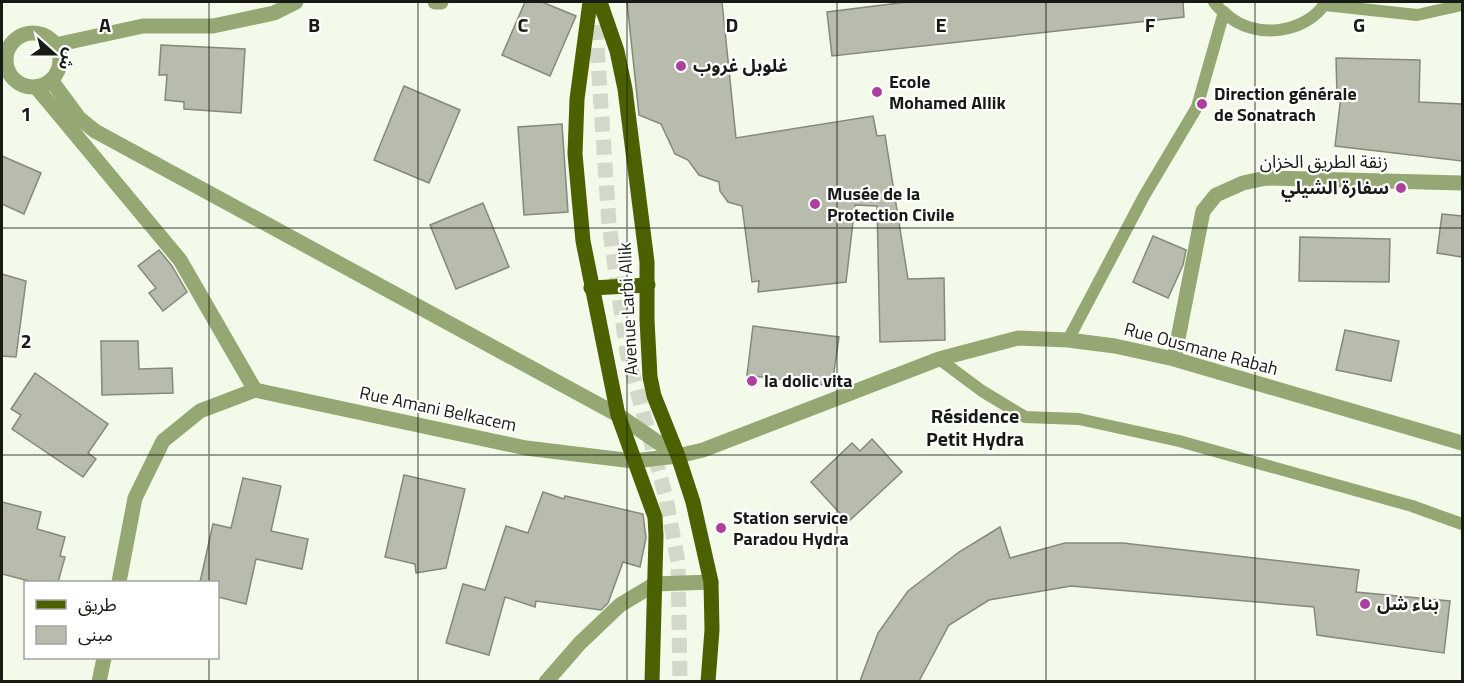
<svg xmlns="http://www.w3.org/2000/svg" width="1464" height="683" font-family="'Titillium Web','Noto Sans Arabic',sans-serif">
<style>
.building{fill:#b7bcad;stroke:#848a7b;stroke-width:1.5}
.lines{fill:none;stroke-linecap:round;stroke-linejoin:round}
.primary-tunnel{stroke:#d3d9c9;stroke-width:15;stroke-dasharray:15 8;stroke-linecap:butt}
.service{stroke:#95a773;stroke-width:12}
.minor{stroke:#95a773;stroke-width:15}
.primary{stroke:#4b6100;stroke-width:15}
.grid{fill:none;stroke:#181b15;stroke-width:1.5;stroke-opacity:0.55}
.poi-dot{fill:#ad409e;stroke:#fff;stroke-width:2}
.labels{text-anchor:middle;stroke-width:4.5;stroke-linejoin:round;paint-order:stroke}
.poi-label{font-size:18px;font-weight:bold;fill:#181b15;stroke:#fff;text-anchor:start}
.street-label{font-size:18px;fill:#181b15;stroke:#fff}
.neighbourhood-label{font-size:20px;font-weight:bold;fill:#181b15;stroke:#fff}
.grid-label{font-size:20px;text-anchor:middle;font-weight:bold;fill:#181b15;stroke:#fff;stroke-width:4.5;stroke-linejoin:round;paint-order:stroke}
</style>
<rect width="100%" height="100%" fill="#f4fae9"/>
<g class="building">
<polygon points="525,2 542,2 576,16 550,76 502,55"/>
<polygon points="627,2 722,2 736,138 873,116 877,136 885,135 908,279 944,278 945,340 880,342 877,206 855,205 846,282 758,292 759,281 752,282 742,206 728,202 720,191 719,182 699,175 688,160 675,154 661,124 639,115"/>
<polygon points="907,2 1183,2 1184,17 832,56 827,12"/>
<polygon points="161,45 245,49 241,113 184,109 184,102 165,100 167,75 159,75"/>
<polygon points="1336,58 1420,60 1419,102 1462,104 1462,161 1335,146 1341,96 1337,95"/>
<polygon points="404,86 460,110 429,183 374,160"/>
<polygon points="562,124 568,212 524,215 518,127"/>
<polygon points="2,156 41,173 24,214 2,204"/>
<polygon points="483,203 509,267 456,289 430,225"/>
<polygon points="1442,214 1462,216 1462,257 1437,253"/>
<polygon points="1153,236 1186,250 1183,265 1168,298 1133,282"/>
<polygon points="1300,237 1390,239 1389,282 1299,281"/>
<polygon points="159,250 172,266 187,292 163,311 149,293 156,288 138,266"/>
<polygon points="2,274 26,281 16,357 2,356"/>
<polygon points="753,326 839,337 832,386 747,375"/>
<polygon points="1345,330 1399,341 1391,381 1336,370"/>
<polygon points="101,341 138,341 139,369 172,368 173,393 102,395"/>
<polygon points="35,373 108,424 88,453 96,459 83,477 12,429 21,415 11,409"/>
<polygon points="872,439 902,472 848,522 811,482 852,443 860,451"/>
<polygon points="404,475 465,489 446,568 416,573 415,564 385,557"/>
<polygon points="243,478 281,486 271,531 308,539 302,569 256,559 246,604 218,597 218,582 200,582 213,524 231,528"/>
<polygon points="543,492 564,499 565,496 643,514 646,538 640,567 623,562 608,603 601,610 536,601 535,607 505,597 489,655 446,643 463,584 485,590 506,526 528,533"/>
<polygon points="2,502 41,512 37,529 65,537 60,556 65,557 58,582 33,582 2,574"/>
<polygon points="1000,527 1010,558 1065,543 1123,543 1359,570 1356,592 1450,601 1444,653 1317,635 1314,607 1071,586 989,600 949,625 919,681 860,681 878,633 908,591 959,552"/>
</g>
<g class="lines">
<polyline class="primary-tunnel" points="594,2 609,224 627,353 666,498 678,562 680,682"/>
<g class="service">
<path d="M1214 2C1217 7 1222 11 1227 15 1255 40 1306 34 1326 2"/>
<polyline points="1325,5 1417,15 1462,5"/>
<polyline points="1068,340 1144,196 1197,107 1224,12"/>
<polyline points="939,359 982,391 1025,417 1079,419 1179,441 1412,506 1462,524"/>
</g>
<g class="minor">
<polyline points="435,2 441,2"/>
<circle cx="33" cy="60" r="27"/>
<polyline points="55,45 143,26 213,26 274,13 296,2"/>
<polyline points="51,80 79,118 95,131 618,415 678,456"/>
<polyline points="36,87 180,260 255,390"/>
<polyline points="1174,359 1203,211 1216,195 1243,183 1266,178 1462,183"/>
<polyline points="119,582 135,498 163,441 200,411 255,390 526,448 633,461 678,456 703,450 939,359 1018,338 1068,340 1115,346 1174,359 1462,443"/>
<polyline points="99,682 104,658"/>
<polyline points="546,682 580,643 620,605 655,584 711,582"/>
</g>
<g class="primary">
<polyline points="590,2 577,99 575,154 583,241 618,415 655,517 656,536 652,682"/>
<polyline points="600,2 617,51 625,89 647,262 647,320 650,377 654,396 678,456 693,502 711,582 712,630 708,682"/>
<polyline points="591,288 648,285"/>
</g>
</g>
<path class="grid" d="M209 2V582M418 2V682M627 2V682M837 2V682M1046 2V682M1255 2V682M2 228H1462M2 455H1462M209 658V682"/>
<g class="poi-dot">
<circle cx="681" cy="66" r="6"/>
<circle cx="877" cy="92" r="6"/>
<circle cx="1202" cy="104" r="6"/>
<circle cx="1401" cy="188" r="6"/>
<circle cx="815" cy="204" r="6"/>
<circle cx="752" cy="381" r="6"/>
<circle cx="721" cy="528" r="6"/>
<circle cx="1365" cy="604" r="6"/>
</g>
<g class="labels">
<g class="poi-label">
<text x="693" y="72">غلوبل غروب</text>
<text x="889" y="88">Ecole<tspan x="889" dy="21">Mohamed Allik</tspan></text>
<text x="1214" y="100">Direction générale<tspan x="1214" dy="21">de Sonatrach</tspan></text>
<text x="1389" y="194" text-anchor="end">سفارة الشيلي</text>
<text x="827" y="200">Musée de la<tspan x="827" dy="21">Protection Civile</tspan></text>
<text x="764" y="387">la dolic vita</text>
<text x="733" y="524">Station service<tspan x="733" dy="21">Paradou Hydra</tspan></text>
<text x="1377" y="610">بناء شل</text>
</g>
<g class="street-label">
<text x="1324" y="168">زنقة الطريق الخزان</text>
<text transform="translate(628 309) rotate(-93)" y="6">Avenue Larbi Allik</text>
<text transform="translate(1201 349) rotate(15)" y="6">Rue Ousmane Rabah</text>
<text transform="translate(438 409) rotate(12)" y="6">Rue Amani Belkacem</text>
</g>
<g class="neighbourhood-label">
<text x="975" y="423">Résidence<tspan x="975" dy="23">Petit Hydra</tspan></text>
</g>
</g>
<g class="grid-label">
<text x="105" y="32">A</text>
<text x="314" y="32">B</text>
<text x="523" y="32">C</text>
<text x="732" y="32">D</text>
<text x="941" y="32">E</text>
<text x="1150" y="32">F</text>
<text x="1359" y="32">G</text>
<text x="26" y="121">1</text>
<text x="26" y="348">2</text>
</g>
<rect width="1464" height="683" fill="none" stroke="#181b15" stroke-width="6"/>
<rect x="24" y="581" width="195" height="78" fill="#ffffff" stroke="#a3a4a1" stroke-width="1.5"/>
<rect x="36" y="600" width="30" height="9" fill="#4b6100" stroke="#a3a4a1" stroke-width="1.5"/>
<text x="78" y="611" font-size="18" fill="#181b15">طريق</text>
<rect x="36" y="626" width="30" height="18" fill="#b7bcad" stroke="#a3a4a1" stroke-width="1.5"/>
<text x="78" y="641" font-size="18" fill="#181b15">مبنى</text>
<g transform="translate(54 54) rotate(111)" stroke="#ffffff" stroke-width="4.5" paint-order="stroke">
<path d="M0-4.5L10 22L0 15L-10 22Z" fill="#181b15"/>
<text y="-9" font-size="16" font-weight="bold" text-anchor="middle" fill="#181b15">ش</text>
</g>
</svg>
